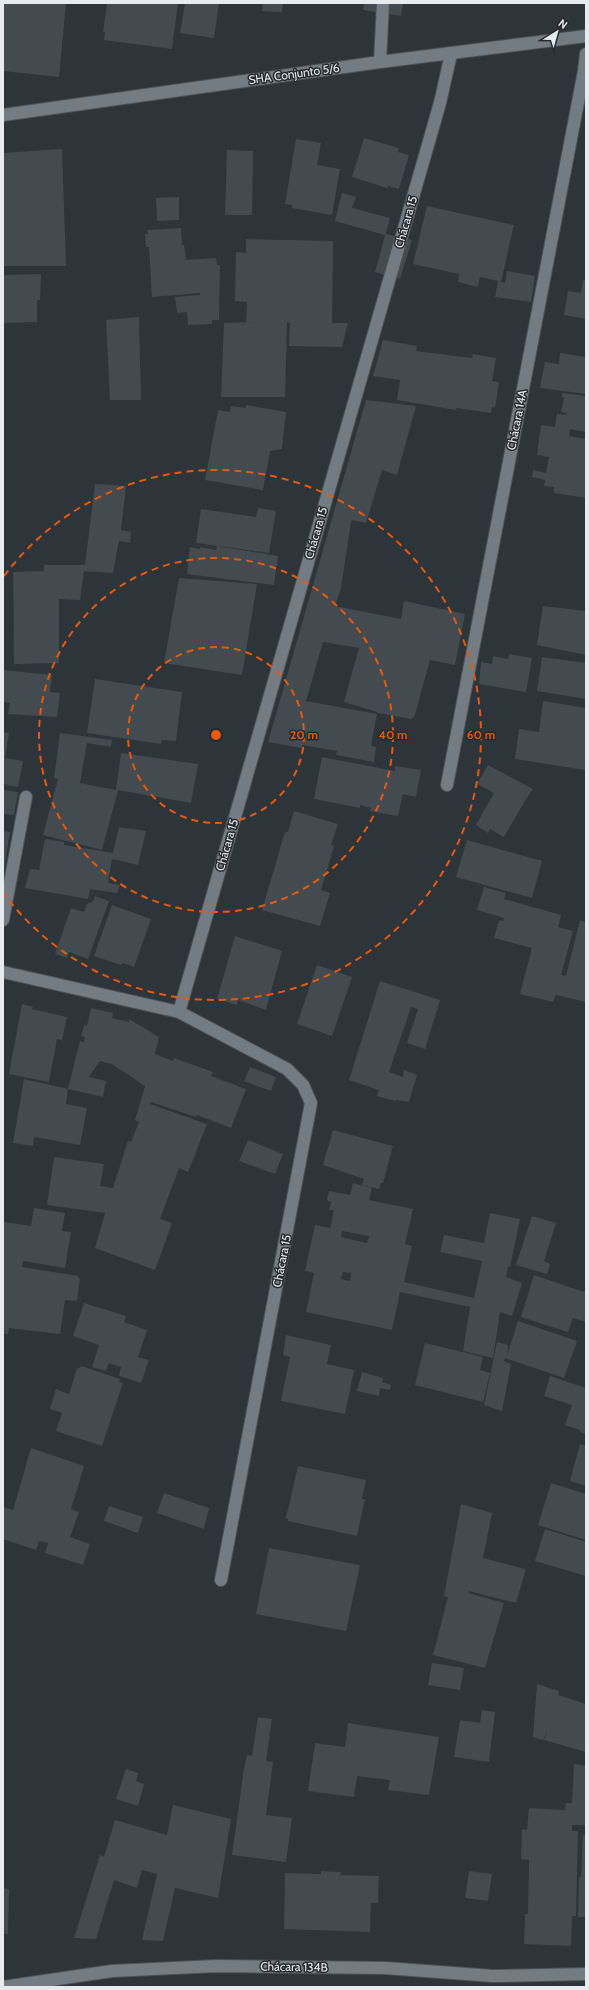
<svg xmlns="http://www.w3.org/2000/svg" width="589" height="1990" font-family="Cabin,sans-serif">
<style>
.building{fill:#434a50;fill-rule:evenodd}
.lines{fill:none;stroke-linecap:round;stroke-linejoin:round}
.minor-casing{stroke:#4b5257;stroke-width:14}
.minor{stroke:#747c83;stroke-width:12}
.ring{fill:none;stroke:#e8590c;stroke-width:2;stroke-dasharray:7 5}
.labels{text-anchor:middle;stroke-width:3;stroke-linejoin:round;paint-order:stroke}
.street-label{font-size:12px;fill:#e6ebef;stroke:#232a30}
.centre{fill:#e8590c;stroke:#232a30;stroke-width:2}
.ring-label{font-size:12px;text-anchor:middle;font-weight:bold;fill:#e8590c;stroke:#232a30;stroke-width:3;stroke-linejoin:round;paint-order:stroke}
</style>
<rect width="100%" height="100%" fill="#2d343a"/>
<g class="building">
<polygon points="3,3 66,3 59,77 3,71"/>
<polygon points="107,3 178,3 172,49 104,40 105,33 103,32"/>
<polygon points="185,3 219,3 214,38 180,33"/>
<polygon points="263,3 283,3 282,12 262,11"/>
<polygon points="364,3 403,3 401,16 363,10"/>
<polygon points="364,138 399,148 398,152 409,155 399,189 388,186 387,188 352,177"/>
<polygon points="296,139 321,143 317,165 340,169 332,215 292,208 292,205 285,204"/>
<polygon points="62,149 66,266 3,266 3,153"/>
<polygon points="227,150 253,151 252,215 225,215"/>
<polygon points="342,193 356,197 352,208 390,218 386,234 412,240 400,279 375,272 385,235 335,221"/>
<polygon points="179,197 179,220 157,221 156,198"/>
<polygon points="427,206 514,225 501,282 505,283 507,271 535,276 531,302 495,297 498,281 480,277 478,287 458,282 459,274 413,264"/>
<polygon points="181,228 182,245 184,245 186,259 183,260 216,258 217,265 220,265 219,320 212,320 212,324 188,325 187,312 177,313 175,297 200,295 200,293 152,297 149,247 146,247 145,234 148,234 147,230"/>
<polygon points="246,239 333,241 332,323 348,323 342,347 289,346 290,323 287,322 285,397 221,397 224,323 254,322 246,322 247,302 235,301 236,252 246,253"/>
<polygon points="41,274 40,300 37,300 37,322 3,323 3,275"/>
<polygon points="583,280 586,281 586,319 564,315 568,291 581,293"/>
<polygon points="139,317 141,400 110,400 106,320"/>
<polygon points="383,340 417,346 416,351 472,358 473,354 496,358 492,381 499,382 495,408 492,407 491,413 457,408 456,410 397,400 400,380 373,376"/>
<polygon points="560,353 586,357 586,394 540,388 545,362 559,364"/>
<polygon points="562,393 586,396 586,432 570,429 569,436 586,439 586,498 554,493 554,487 544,486 545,480 532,477 533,470 546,473 549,457 537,455 541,425 555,427 557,414 566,415 567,413 561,412 564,398 562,397"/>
<polygon points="366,400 416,406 397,475 382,470 366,523 352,520 351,522 341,588 335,606 401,619 404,601 465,614 455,665 430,660 414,718 413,717 412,719 377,713 377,712 344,702 359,648 323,642 306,701 377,714 371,746 376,747 374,762 336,755 337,751 302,745 302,748 268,742"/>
<polygon points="246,405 286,412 282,449 270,451 263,490 205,480 218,410 230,412 231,406 246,408"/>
<polygon points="95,484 126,486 121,530 131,532 130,543 119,541 113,573 84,571 80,600 59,599 59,663 14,664 13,572 44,571 44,565 85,565"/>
<polygon points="258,508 276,511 269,553 196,543 201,509 256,517"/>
<polygon points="217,546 278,556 274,585 187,574 190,547 200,549 200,547 216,550"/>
<polygon points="179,578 257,584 242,675 164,663"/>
<polygon points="543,606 586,611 586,655 537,645"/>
<polygon points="509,654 532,658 526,692 479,684 481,662 492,664 493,656 508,659"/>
<polygon points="542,657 586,663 586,699 537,691"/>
<polygon points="3,670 52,675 50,692 60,693 57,717 8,714 10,703 3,702"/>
<polygon points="95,679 182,692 176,741 162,740 161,744 87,733"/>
<polygon points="543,701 586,708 585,770 515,759 519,729 539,732"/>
<polygon points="3,732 9,733 5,758 23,761 18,787 3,784"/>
<polygon points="60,733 112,740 111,747 87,743 80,783 116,790 121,753 198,764 191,803 118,790 102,850 43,835 58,779 54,778"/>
<polygon points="322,757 395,771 395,766 421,770 416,797 403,794 398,816 370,811 371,808 360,805 360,808 314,799"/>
<polygon points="488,765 533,789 526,799 504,837 490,829 488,833 476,825 494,793 477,784"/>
<polygon points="3,790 18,792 14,815 3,814"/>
<polygon points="294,811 338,824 331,845 334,846 321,890 330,893 320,926 262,910 285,832 288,832"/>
<polygon points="119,827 146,831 138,865 112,859 108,883 120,885 117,893 90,889 88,899 25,888 30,869 39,870 45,839 64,842 64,845 113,853"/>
<polygon points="3,831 10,832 4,870 3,870"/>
<polygon points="467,840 542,861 532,898 456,877"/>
<polygon points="484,887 506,893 504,899 561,915 558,927 573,931 561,975 566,976 580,920 586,922 586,1002 556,995 553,1002 520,994 532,948 494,938 499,920 503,921 504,918 477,910"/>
<polygon points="95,896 109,901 88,959 69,952 67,958 55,954 71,908 84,912 87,904 93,901"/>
<polygon points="112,905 151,919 134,967 122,963 121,965 94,956"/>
<polygon points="235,936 282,951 266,1010 238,1000 237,1005 217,999"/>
<polygon points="317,965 352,977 332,1036 297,1024"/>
<polygon points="380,981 440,1000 425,1049 407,1043 418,1009 411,1007 389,1072 403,1077 404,1070 417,1075 409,1102 396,1100 395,1101 377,1096 379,1090 349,1080"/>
<polygon points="22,1004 33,1007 32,1009 67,1017 62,1040 57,1039 49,1082 9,1074"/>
<polygon points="91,1008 113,1013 112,1018 129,1022 129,1019 159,1037 155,1054 173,1061 174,1058 213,1072 211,1076 246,1089 231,1128 197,1115 196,1117 151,1102 150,1104 207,1124 188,1172 179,1168 160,1219 172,1223 155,1270 95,1248 105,1213 47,1205 54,1157 104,1164 100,1186 113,1188 128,1141 131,1142 139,1122 135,1120 145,1086 112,1064 100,1061 89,1077 106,1081 103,1097 68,1089 66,1104 87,1108 80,1145 34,1137 33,1146 13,1143 24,1079 68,1089 80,1041 84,1042 85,1037 81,1036 84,1025 87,1026"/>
<polygon points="250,1067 276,1077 271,1091 244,1081"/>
<polygon points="333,1130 393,1146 383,1183 381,1183 379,1189 362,1185 364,1179 323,1165"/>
<polygon points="248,1140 283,1154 275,1174 239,1161"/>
<path d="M353 1183 372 1188 369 1200 413 1209 405 1244 412 1246 404 1282 474 1298 482 1261 440 1252 444 1235 484 1243 490 1213 520 1219 510 1267H508L506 1277 522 1283 512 1316 500 1312 493 1358 463 1351 470 1307 400 1292 392 1330 306 1312 314 1273 305 1271 315 1225 330 1228 334 1210H329L331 1202 327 1200 329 1191 350 1195ZM342 1231 369 1236 367 1243 341 1237ZM343 1272 351 1273 350 1281 341 1279Z"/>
<polygon points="34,1208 65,1213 62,1231 71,1232 65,1268 23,1261 22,1267 78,1276 78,1278 80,1278 77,1301 65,1300 60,1334 9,1328 8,1334 3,1333 4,1222 31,1226"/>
<polygon points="532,1216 556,1223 544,1261 550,1264 547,1274 516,1265"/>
<polygon points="534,1275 584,1292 586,1288 586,1322 573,1318 568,1332 521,1317"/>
<polygon points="84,1303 126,1316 124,1322 147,1330 138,1357 149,1360 141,1383 119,1376 121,1367 109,1363 106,1371 92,1367 99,1345 73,1336"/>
<polygon points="518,1321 577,1341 564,1378 505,1358 504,1361 511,1364 502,1411 484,1405 497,1342 508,1345 507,1355"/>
<polygon points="286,1335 331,1345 327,1364 354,1370 345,1414 281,1401 290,1357 283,1355"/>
<polygon points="425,1343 483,1357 480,1370 490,1373 483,1402 415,1385"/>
<polygon points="81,1366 120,1379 119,1382 123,1383 102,1446 56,1431 62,1413 50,1409 56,1389 69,1394 77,1368 80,1368"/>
<polygon points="362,1372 383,1378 382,1382 391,1385 390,1390 380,1388 379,1396 357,1391"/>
<polygon points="550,1376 586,1388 586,1434 580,1432 580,1430 565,1425 572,1405 544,1396"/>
<polygon points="580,1444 586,1446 586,1486 570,1481"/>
<polygon points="31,1448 84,1466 71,1509 79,1512 70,1537 90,1544 83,1565 45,1553 48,1543 39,1541 36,1550 3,1539 3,1507 13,1510"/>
<polygon points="298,1466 366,1480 362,1499 365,1499 357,1536 288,1521 288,1519 286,1518"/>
<polygon points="551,1483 586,1494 586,1540 538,1525"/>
<polygon points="164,1493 209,1508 204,1529 157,1513"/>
<polygon points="461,1504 492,1513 483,1558 525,1569 525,1572 516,1603 469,1591 468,1593 504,1603 485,1668 433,1655 448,1597 444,1596"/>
<polygon points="109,1506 143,1517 138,1533 104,1521"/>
<polygon points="545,1529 586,1542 586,1576 535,1561"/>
<polygon points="269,1548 360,1565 346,1631 256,1614"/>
<polygon points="432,1663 464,1668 460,1690 428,1685"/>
<polygon points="537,1684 559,1691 558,1695 586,1704 586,1752 544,1740 548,1729 543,1740 533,1737"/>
<polygon points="482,1710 495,1712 489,1762 454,1757 460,1720 480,1723"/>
<polygon points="258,1717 272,1719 266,1761 273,1762 266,1815 292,1818 286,1862 232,1855 244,1769 247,1755 252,1756"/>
<polygon points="348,1723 439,1737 429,1795 388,1790 390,1780 357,1776 354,1797 308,1791 315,1743 345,1747"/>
<polygon points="574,1764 586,1766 586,1825 572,1825 572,1831 578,1831 576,1916 572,1916 571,1946 524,1944 525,1914 528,1914 529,1860 521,1859 522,1829 527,1830 529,1808 565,1810 566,1803 572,1803"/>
<polygon points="126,1769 138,1773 136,1781 144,1784 138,1806 116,1799"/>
<polygon points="173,1805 231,1819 218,1898 175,1888 163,1941 142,1940 157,1874 142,1870 137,1888 114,1880 96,1939 74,1938 100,1855 104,1857 115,1820 167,1835"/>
<polygon points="583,1835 586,1835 586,1917 578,1917 579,1877 581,1877"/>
<polygon points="321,1871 341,1872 340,1875 379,1876 378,1903 371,1903 370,1932 284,1929 285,1873 321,1874"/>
<polygon points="469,1871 492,1874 488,1901 465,1898"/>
<polygon points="4,1888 9,1889 8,1934 3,1933"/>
</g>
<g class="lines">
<defs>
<g id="minor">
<polyline points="380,62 383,3"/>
<polyline points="3,115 380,62 586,36"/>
<polyline points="447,785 584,71 586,54"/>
<polyline points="3,920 26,797"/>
<polyline points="3,972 179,1012"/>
<polyline points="221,1580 311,1103 303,1085 287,1069 179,1012 440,103 451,54"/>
<polyline points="3,1987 112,1971 216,1966 385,1968 493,1976 586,1974"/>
</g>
</defs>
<use href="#minor" class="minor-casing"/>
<use href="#minor" class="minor"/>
</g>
<g class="ring">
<circle cx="216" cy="735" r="88"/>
<circle cx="216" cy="735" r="177"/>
<path d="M4 576A265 265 0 1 1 4 894"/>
</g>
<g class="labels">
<g class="street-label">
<text transform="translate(294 74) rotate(-8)" y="4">SHA Conjunto 5/6</text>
<text transform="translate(406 222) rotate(-74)" y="4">Chácara 15</text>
<text transform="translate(517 420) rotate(-79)" y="4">Chácara 14A</text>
<text transform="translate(316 533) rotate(-74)" y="4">Chácara 15</text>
<text transform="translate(227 845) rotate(-74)" y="4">Chácara 15</text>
<text transform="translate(282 1261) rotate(-79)" y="4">Chácara 15</text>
<text transform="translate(294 1967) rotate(1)" y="4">Chácara 134B</text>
</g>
</g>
<circle cx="216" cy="735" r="6" class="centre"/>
<g class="ring-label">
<text x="304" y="739">20 m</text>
<text x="393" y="739">40 m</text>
<text x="481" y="739">60 m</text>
</g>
<rect width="589" height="1990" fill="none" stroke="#e6ebef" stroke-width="8"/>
<g transform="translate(557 32) rotate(37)" stroke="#232a30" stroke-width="3" paint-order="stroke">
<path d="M0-3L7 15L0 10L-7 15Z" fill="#e6ebef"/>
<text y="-6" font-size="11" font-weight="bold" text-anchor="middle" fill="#e6ebef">N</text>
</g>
</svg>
